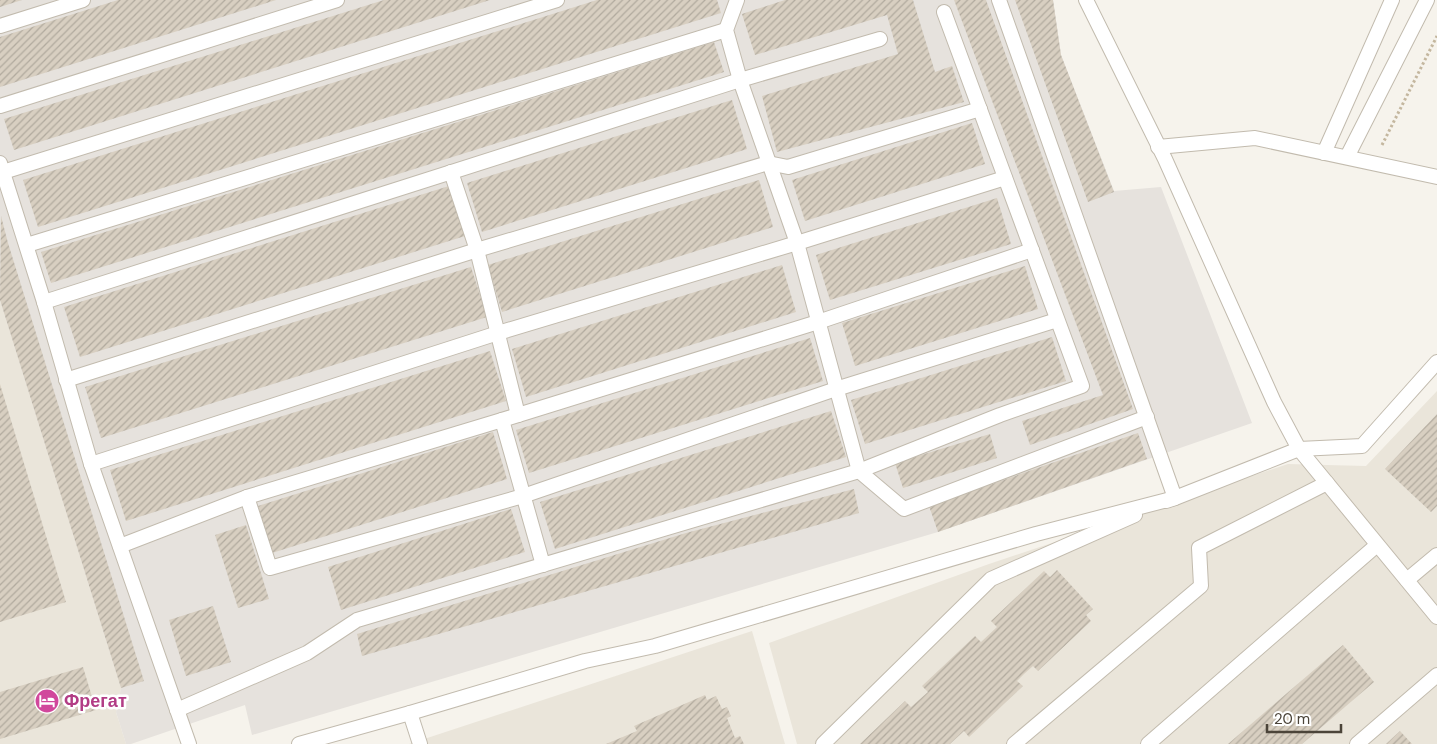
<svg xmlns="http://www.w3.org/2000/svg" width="1437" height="744" font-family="'DM Sans',sans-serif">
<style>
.residential{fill:#eae5da}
.industrial{fill:#e6e2dd}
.building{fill:url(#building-hatch)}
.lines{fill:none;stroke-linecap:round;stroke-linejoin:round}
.lane-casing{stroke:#c2bbae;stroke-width:16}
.path{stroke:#c4b79f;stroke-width:3;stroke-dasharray:2.5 2.5;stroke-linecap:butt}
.lane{stroke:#fff;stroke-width:14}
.labels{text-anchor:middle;stroke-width:5;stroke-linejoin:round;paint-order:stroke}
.hotel-label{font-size:18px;font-weight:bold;fill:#b23c85;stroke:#fff;text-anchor:start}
</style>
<defs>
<pattern id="building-hatch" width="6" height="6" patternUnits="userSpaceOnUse" patternTransform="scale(1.25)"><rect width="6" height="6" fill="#d8cfc1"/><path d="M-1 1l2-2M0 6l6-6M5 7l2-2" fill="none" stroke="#b1aa9e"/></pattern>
</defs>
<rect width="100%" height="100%" fill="#f6f3ec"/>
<g class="residential">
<polygon points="0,300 121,688 116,712 126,744 0,744"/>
<polygon points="1437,391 1437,744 797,744 769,643 989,564 1288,464 1366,466"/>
<polygon points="752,631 785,744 409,744"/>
</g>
<polygon class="industrial" points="0,0 1053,0 1061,55 1114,191 1161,187 1252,423 938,532 252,735 245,705 131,744 126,744 116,712 121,688 0,300"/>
<g class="building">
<polygon points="0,0 22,0 0,7"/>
<polygon points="118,0 276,0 0,87 0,37"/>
<polygon points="384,0 490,0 14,150 4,119"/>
<polygon points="597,0 717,0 721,13 38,227 23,180"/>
<polygon points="785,0 913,0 935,72 952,66 964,102 777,152 762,96 898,54 887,15 755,55 742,14"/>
<polygon points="954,0 986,0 1133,409 1030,445 1022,421 1103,395"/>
<polygon points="1015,0 1053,0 1061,55 1114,192 1088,202"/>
<polygon points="714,42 724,72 51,283 41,252"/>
<polygon points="732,100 747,149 482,232 467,183"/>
<polygon points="972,123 985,164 805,221 792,180"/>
<polygon points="759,180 773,227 502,312 488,265"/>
<polygon points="449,186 465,236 80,357 64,307"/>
<polygon points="997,198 1011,244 830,300 816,255"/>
<polygon points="1,216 8,243 144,681 121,688 0,300"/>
<polygon points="782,265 796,312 526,397 512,349"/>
<polygon points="1025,266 1038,309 855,366 842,323"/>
<polygon points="471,267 487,317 101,438 85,387"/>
<polygon points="1052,337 1066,381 865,444 851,400"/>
<polygon points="810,338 823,381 529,473 516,430"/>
<polygon points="490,351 506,401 126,521 110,470"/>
<polygon points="0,384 66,602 0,622"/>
<polygon points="831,411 846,457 555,549 540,502"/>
<polygon points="1437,414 1437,506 1431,512 1385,469"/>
<polygon points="493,432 507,479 272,553 258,506"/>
<polygon points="1138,433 1147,459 938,532 929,506"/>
<polygon points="990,434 997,458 903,488 895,463"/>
<polygon points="854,489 859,513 362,656 357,634 686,533"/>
<polygon points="511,509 525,552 341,610 328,567"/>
<polygon points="246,525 269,599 238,608 215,535"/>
<polygon points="1057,570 1093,609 1086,615 1091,621 1038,671 1033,666 1024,674 1017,681 1023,686 969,737 964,731 950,744 860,744 905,701 911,707 928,692 922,686 975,636 981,642 997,627 991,621 1044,571 1050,577"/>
<polygon points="213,606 231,662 186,676 169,620"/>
<polygon points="1343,645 1374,682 1302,744 1228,744"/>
<polygon points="83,667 96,710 0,739 0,692"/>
<polygon points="705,695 707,700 716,696 722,709 727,707 731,716 727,718 735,738 740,736 744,744 606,744 637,731 634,726"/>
<polygon points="1400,731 1412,744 1386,744"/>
</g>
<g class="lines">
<defs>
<g id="lane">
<polyline points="737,0 726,30 740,80 797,243 859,471 904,509 1147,417"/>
<polyline points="999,0 1175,498 1166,501"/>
<polyline points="0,26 83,0"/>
<polyline points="0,106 337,0"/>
<polyline points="1158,147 1255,138 1437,177"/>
<polyline points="1324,153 1392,0"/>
<polyline points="1347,157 1427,0"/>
<polyline points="0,163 44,302 91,464 189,744"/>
<polyline points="3,172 557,0"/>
<polyline points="451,172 477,250 518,415 502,420 543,565"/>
<polyline points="27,245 726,30"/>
<polyline points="44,302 740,80 880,39"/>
<polyline points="66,380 477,250 768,163 788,167 980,109"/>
<polyline points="518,415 818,322 1032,250"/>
<polyline points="1299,449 1437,617"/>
<polyline points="1299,449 1362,446 1437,362"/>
<polyline points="91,464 498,333 797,243 1005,178"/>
<polyline points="247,497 270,568 523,496 836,389 1057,320"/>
<polyline points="120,546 247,497 502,420"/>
<polyline points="1407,580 1437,555"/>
<polyline points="177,710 307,653 357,620 859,471 1000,415 1082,386 944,12"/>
<polyline points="410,713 420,744"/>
<polyline points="299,744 410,713 585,661 655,646 1036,534 1175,498 1299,449 1274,402 1165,159 1086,0"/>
<polyline points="823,744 991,579 1135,515"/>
<polyline points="1014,744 1201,586 1199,548 1327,483"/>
<polyline points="1148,744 1377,545"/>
<polyline points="1357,744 1437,675"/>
</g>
</defs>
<use href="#lane" class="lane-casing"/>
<polyline class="path" points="1382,145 1437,36"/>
<use href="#lane" class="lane"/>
</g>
<defs>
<symbol id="hotel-disc" viewBox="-11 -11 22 22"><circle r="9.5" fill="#d1479c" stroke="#fff"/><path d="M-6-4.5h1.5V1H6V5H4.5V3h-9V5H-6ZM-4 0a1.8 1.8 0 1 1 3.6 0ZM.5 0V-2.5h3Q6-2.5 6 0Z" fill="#fff"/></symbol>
</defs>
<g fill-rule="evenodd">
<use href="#hotel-disc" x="33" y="687" width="28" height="28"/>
</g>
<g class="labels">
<g class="hotel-label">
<text x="64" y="707">Фрегат</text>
</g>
</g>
<path d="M1267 724v8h74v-8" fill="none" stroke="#4b4439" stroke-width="2.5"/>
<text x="1274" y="724" font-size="15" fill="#4b4439" stroke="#ffffff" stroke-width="4" paint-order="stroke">20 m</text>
</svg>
